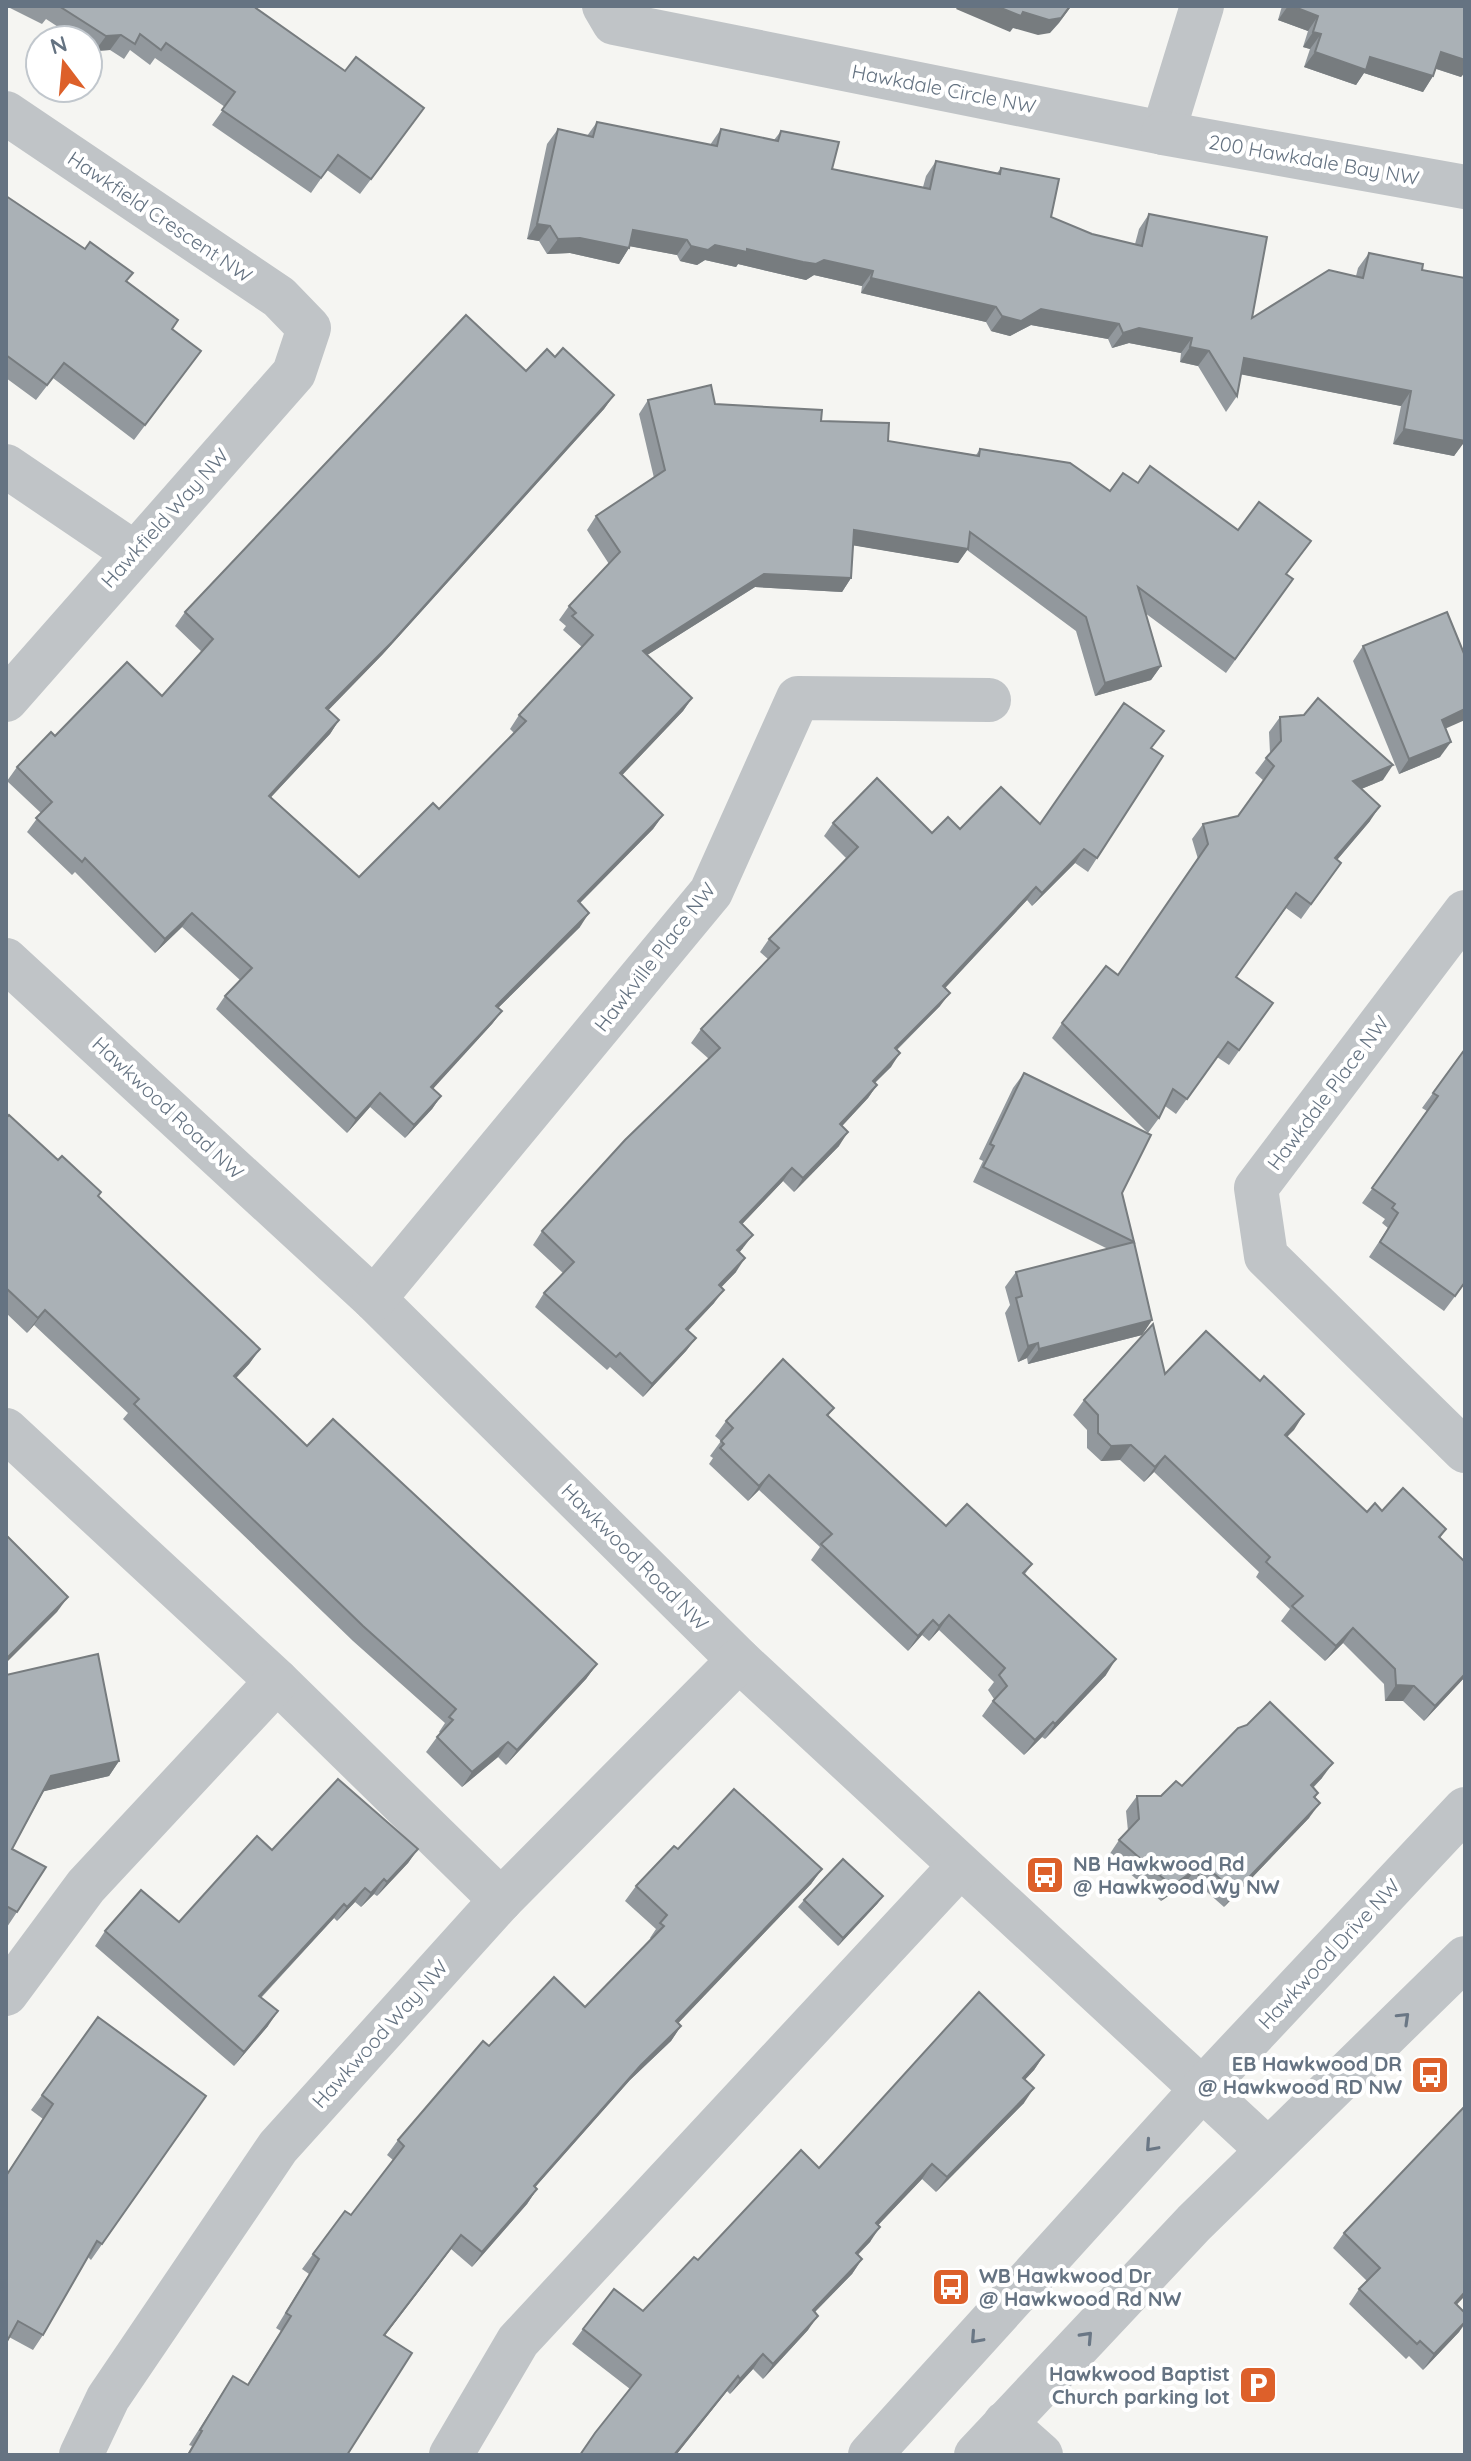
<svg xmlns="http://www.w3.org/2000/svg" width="1471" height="2461" font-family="Quicksand,sans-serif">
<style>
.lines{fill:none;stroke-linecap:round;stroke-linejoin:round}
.minor{stroke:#c0c4c7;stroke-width:44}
.wall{fill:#92989d}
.shaded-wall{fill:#777c7f}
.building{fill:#aab1b6;stroke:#777c7f;stroke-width:2}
.oneway{stroke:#6a7785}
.labels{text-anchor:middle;stroke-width:8;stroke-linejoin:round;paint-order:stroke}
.street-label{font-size:20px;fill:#657382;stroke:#fff}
.poi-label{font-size:20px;font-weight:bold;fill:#657382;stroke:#fff;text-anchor:start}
</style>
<rect width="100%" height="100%" fill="#f5f5f2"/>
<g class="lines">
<g class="minor">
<polyline points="604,6 614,23 1163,133 1202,6"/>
<polyline points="6,113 279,297 309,328 294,373 6,700"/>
<polyline points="1163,133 1465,187"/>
<polyline points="6,466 133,552"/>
<polyline points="1465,912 1256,1188 1266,1256 1465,1451"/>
<polyline points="6,960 374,1299 739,1660 1268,2150"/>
<polyline points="374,1299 711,892 798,698 989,700"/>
<polyline points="6,1430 277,1681 501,1900"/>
<polyline points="6,1994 86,1886 277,1681"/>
<polyline points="1005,2423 1041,2455"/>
<polyline points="81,2455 108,2398 278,2147 501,1900 739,1660"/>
<polyline points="451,2455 518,2341 960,1866"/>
<polyline points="870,2455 1203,2088 1465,1809"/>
<polyline points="976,2455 1194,2223 1465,1958"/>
</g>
</g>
<g class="wall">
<polygon points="6,6 253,6 345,71 424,108 360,194 327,170 311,193 212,125 225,107 155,58 150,65 130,50 124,59 110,50 95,51 88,46 88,40 78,40 46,19 42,24"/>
<polygon points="1282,6 1465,6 1465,72 1461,77 1436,69 1433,76 1423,92 1364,73 1356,85 1304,67 1310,49 1303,47 1308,31 1278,20"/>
<polygon points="597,122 710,145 721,129 774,140 781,131 832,169 923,187 926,176 936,161 997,173 1001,168 1051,217 1092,234 1135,244 1139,229 1149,214 1252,318 1356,276 1358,268 1369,253 1422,270 1465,441 1454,456 1393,444 1401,406 1241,374 1237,396 1226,412 1198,366 1180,362 1181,353 1129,343 1112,348 1108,339 1031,325 1010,336 991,331 986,322 861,293 862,286 814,275 806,280 738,264 736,267 705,260 697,265 680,261 677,255 630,246 619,264 570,253 547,254 539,241 527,239 547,144 558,129 587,136"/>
<polygon points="6,196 127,281 172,329 201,351 134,440 53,378 36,400 6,378"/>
<polygon points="555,357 614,395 604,409 382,655 328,710 339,720 330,734 271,797 359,877 439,809 514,733 510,729 519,715 582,647 563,630 566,626 559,620 569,606 609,564 587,530 596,516 654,478 639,414 648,400 715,404 821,421 888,441 976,455 980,449 1110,491 1138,483 1293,579 1226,673 1145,613 1161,666 1151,680 1095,696 1076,631 967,550 958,563 853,545 851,578 842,592 755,587 647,655 692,698 683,711 622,775 663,815 653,829 580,903 580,927 498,1008 502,1011 492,1024 433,1088 441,1096 432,1109 405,1138 370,1107 347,1133 216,1009 225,996 240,980 182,927 155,953 75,872 72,875 27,832 41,813 7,781 17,767 55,736 162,696 202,652 175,626 185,612 526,371"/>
<polygon points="1363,646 1445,729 1440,757 1399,774 1353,661"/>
<polygon points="1280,717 1383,780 1361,789 1370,821 1337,860 1341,863 1301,919 1286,908 1236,977 1273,1003 1229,1065 1217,1057 1176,1114 1165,1106 1159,1118 1148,1133 1052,1038 1062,1023 1118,975 1198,859 1192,839 1203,824 1238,816 1264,781 1255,773 1270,753 1269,732"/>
<polygon points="1151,748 1097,858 1088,872 1075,863 1032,906 1027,900 945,988 940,1006 897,1050 891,1067 875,1083 877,1085 868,1098 842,1126 839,1146 794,1192 783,1181 742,1224 743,1248 739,1253 736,1272 721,1287 714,1303 688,1331 696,1338 686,1351 643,1397 610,1367 607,1370 535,1307 544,1293 563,1273 533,1245 542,1231 709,1059 691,1043 701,1029 768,959 760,952 769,939 846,858 824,836 833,823 932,833 960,829 1040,824"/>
<polygon points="1465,1049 1465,1283 1444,1311 1369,1257 1388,1228 1382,1223 1385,1219 1362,1203 1427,1111 1422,1108"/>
<polygon points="1024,1073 1122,1193 1152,1320 1142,1335 1028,1364 1027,1358 1018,1362 1005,1313 1010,1305 1005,1287 1016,1272 1108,1249 973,1182 983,1161 979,1159 1013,1088"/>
<polygon points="6,1118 98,1196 260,1349 249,1364 236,1378 307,1446 597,1664 586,1679 506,1765 498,1757 462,1787 426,1752 440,1733 439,1732 445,1723 353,1641 123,1419 128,1413 34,1325 27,1333 6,1313"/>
<polygon points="1165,1374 1260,1381 1304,1414 1287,1437 1367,1512 1382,1511 1446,1529 1440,1538 1465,1677 1424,1721 1403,1701 1385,1701 1384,1684 1343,1643 1325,1661 1281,1621 1290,1609 1256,1577 1259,1572 1154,1472 1144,1482 1120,1460 1101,1461 1087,1448 1087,1430 1073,1415 1084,1400"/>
<polygon points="834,1408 828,1416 946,1526 1032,1564 1025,1574 1106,1675 1045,1739 1042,1737 1024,1755 982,1716 994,1699 988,1690 994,1682 939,1630 929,1641 922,1635 908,1651 811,1560 820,1547 759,1490 748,1501 709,1464 713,1458 710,1456 721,1441 715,1436 726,1421"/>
<polygon points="6,1675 119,1761 109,1776 44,1791 12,1849 17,1912 7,1927"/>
<polygon points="1322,1778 1313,1788 1318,1793 1315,1798 1309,1818 1224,1907 1198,1884 1190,1892 1184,1885 1161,1901 1109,1855 1119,1840 1128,1831 1126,1811 1137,1796 1161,1796 1182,1786"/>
<polygon points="418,1849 408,1863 377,1896 374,1894 361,1907 355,1902 337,1921 334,1918 261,1998 268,2026 234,2066 95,1946 105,1931 179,1922 272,1850"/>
<polygon points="678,1849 822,1869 811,1884 678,2023 681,2026 671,2041 630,2080 535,2187 537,2189 527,2204 472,2267 451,2249 385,2335 347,2455 187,2455 192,2446 189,2445 233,2376 247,2385 281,2331 276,2328 309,2274 302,2269 313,2254 351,2215 393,2160 387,2155 398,2140 489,2046 585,2007 651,1939 650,1938 656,1929 625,1901 636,1886"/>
<polygon points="883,1896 877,1904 838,1946 798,1907 804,1900"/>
<polygon points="98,2017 206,2096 91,2260 88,2257 43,2335 33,2350 9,2337 6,2175 43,2119 31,2110"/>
<polygon points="1044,2055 1034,2070 1025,2079 1024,2103 936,2192 922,2179 878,2225 870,2242 858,2255 862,2259 852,2274 815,2312 808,2330 763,2379 753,2369 730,2394 727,2391 676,2455 580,2455 630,2389 572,2344 583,2329 643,2311 698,2260 819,2168"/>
<polygon points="1344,2233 1457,2305 1465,2313 1465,2324 1459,2332 1423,2370 1409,2356 1406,2359 1349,2304 1359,2289 1367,2281 1333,2248"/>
</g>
<g class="shaded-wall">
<polygon points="958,6 996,6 1023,12 1070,8 1059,23 1050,33 1038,35 1013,28 1010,32 956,9"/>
<polygon points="1288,6 1292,6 1318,16 1308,31 1278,20"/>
<polygon points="1313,32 1321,34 1310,49 1303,47"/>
<polygon points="121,35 110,50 95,51 106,36"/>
<polygon points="1315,52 1370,57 1433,76 1423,92 1364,73 1356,85 1304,67"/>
<polygon points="1441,52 1465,60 1465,72 1461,77 1431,67"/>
<polygon points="537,224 550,226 539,241 527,239"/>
<polygon points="633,230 687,240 677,255 623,245"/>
<polygon points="580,238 629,248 619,264 570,253 547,254 558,239"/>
<polygon points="715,245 824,260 873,271 862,286 814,275 806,280 793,277 738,264 736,267 705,260 697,265 680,261 691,246"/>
<polygon points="871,278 996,307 986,322 861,293"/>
<polygon points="1041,309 1119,324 1108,339 1031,325 1010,336 991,331 1002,316"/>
<polygon points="1139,328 1192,338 1181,353 1129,343 1112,348 1123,333"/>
<polygon points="1190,347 1209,351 1198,366 1180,362"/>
<polygon points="1244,358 1411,391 1401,406 1234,373"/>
<polygon points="614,395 604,409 382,655 317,722 326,708"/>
<polygon points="1404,429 1465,441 1454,456 1393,444"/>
<polygon points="854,530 968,549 958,563 845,544"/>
<polygon points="764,574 851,578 842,592 755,587 633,664 643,651"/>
<polygon points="1161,666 1151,680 1095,696 1105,683"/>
<polygon points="692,698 683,711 611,787 620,773"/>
<polygon points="1465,709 1465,720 1431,735 1442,720"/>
<polygon points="339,720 330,734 260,809 269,796"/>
<polygon points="1451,742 1440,757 1399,774 1409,759"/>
<polygon points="1393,765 1383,780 1342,797 1353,781"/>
<polygon points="1380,806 1370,821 1325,874 1335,858"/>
<polygon points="663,815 653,829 568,915 578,901"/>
<polygon points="1084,849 1075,863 1032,906 1042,893"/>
<polygon points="1036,887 1027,900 934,1000 943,986"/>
<polygon points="192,913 182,927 155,953 165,939"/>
<polygon points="589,913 580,927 487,1019 496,1006"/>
<polygon points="950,993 940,1006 885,1061 895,1048"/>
<polygon points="502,1011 492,1024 422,1101 431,1087"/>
<polygon points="900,1053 891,1067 863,1094 873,1081"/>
<polygon points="877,1085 868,1098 831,1138 840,1124"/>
<polygon points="380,1093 370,1107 347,1133 356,1119"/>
<polygon points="441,1096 432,1109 405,1138 414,1125"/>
<polygon points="848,1132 839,1146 794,1192 803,1178"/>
<polygon points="792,1168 783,1181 731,1236 740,1222"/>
<polygon points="753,1235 743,1248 728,1264 737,1250"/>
<polygon points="745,1258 736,1272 710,1299 719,1285"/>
<polygon points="724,1290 714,1303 677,1342 686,1329"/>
<polygon points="45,1310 34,1325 27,1333 38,1318"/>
<polygon points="1152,1320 1142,1335 1028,1364 1039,1349"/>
<polygon points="696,1338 686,1351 643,1397 652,1384"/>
<polygon points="1038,1343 1027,1358 1018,1362 1028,1346"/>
<polygon points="260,1349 249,1364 223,1392 234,1376"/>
<polygon points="1304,1414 1294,1430 1274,1450 1285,1435"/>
<polygon points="1131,1445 1120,1460 1101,1461 1111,1446"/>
<polygon points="1165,1456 1154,1472 1144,1482 1155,1467"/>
<polygon points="769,1475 759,1490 748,1501 759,1486"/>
<polygon points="68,1597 57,1612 6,1663 6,1659"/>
<polygon points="949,1615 939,1630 929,1641 939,1626"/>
<polygon points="933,1620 922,1635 908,1651 918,1636"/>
<polygon points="1353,1628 1343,1643 1325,1661 1336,1646"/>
<polygon points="1116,1659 1106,1675 1045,1739 1055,1724"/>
<polygon points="597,1664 586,1679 506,1765 517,1750"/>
<polygon points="1465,1674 1465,1677 1424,1721 1435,1706"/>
<polygon points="1396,1685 1414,1686 1403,1701 1385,1701"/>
<polygon points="1053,1722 1042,1737 1024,1755 1035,1740"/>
<polygon points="508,1742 498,1757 462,1787 472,1772"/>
<polygon points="119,1761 109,1776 41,1792 51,1776"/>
<polygon points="1333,1763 1322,1778 1300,1800 1311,1785"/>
<polygon points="1320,1803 1309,1818 1224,1907 1235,1892"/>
<polygon points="418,1849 408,1863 377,1896 387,1882"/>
<polygon points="822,1869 811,1884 666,2036 676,2021"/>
<polygon points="1209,1869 1198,1884 1190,1892 1200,1877"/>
<polygon points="1195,1870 1184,1885 1161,1901 1172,1886"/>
<polygon points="384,1879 374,1894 361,1907 371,1893"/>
<polygon points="365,1888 355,1902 337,1921 347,1907"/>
<polygon points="883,1896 877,1904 838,1946 843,1938"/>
<polygon points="344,1904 334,1918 249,2010 259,1996"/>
<polygon points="278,2011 268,2026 234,2066 244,2052"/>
<polygon points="681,2026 671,2041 630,2080 523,2201 534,2186 641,2065"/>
<polygon points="1044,2055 1034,2070 1013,2093 1023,2078"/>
<polygon points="1034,2088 1024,2103 936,2192 947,2177"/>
<polygon points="932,2164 922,2179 866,2238 876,2223"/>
<polygon points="537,2189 527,2204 472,2267 482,2252"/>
<polygon points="880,2227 870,2242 845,2267 856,2253"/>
<polygon points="461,2235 451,2249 374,2350 384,2335"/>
<polygon points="862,2259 852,2274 802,2325 813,2310"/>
<polygon points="1465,2292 1465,2296 1444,2318 1455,2303"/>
<polygon points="818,2316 808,2330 763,2379 773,2364"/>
<polygon points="1465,2322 1459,2332 1423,2370 1434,2354"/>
<polygon points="763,2354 753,2369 730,2394 740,2379"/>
<polygon points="738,2376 727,2391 676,2455 674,2455"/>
</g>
<g class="building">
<polygon points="59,6 253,6 345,71 356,57 424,108 371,179 338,155 321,178 222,110 235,92 166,43 161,50 140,34 135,44 121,35 106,36"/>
<polygon points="996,6 1070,6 1061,18 1049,20 1023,12 1021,16"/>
<polygon points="1292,6 1465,6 1465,60 1441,52 1433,76 1370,57 1366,70 1315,52 1321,34 1313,32 1318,16"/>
<polygon points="597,122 717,146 721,129 778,141 781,131 839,142 832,169 930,189 936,161 1000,174 1001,168 1059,179 1051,217 1092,234 1142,246 1149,214 1267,237 1252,318 1329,270 1363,278 1369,253 1423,264 1422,270 1465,278 1465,441 1404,429 1411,391 1244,358 1237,396 1209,351 1190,347 1192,338 1139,328 1123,333 1119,324 1041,309 1021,321 1002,316 996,307 871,278 873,271 824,260 816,264 803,262 747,249 747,252 715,245 708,250 691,246 687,240 633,230 629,248 580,238 558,239 550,226 537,224 558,129 593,137"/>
<polygon points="6,196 85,249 90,242 133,273 126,281 178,320 172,329 201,351 145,425 64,363 47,385 6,355"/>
<polygon points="466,315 526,371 547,349 555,357 563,348 614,395 392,642 326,708 339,720 269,796 359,877 433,803 439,809 526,721 519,715 593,635 572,616 576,613 569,606 620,552 596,516 665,470 648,400 711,385 715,404 822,410 821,421 889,423 888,441 979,456 980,449 1070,463 1110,491 1123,473 1138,483 1150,466 1238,530 1259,502 1311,541 1286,574 1293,579 1235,659 1138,587 1161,666 1105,683 1086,617 970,532 968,549 854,530 851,578 764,574 643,651 692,698 620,773 663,815 578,901 589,913 496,1006 502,1011 431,1087 441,1096 414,1125 380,1093 356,1119 225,996 252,968 192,913 165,939 85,858 82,862 36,818 52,802 17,767 51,732 55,736 127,662 162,696 213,639 185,612"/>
<polygon points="1447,612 1465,656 1465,709 1442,720 1451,742 1409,759 1363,646"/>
<polygon points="1318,698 1393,765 1353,781 1380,806 1335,858 1341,863 1311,904 1296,893 1236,977 1273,1003 1239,1050 1228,1042 1187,1099 1173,1089 1159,1118 1062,1023 1106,966 1118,975 1208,844 1203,824 1238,816 1274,766 1266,758 1281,741 1280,717 1304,715"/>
<polygon points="1124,703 1164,731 1151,748 1163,756 1097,858 1084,849 1042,893 1036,887 943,986 950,993 895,1048 900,1053 873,1081 877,1085 840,1124 848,1132 803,1178 792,1168 740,1222 753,1235 737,1250 745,1258 719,1285 724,1290 686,1329 696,1338 652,1384 620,1353 616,1357 544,1293 574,1262 542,1231 625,1140 720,1048 701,1029 779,948 769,939 858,847 833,823 877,778 932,833 948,817 960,829 1001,787 1040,824"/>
<polygon points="1465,1049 1465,1282 1455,1296 1380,1242 1398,1213 1392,1208 1395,1204 1372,1188 1438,1096 1433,1093"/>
<polygon points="1024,1073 1151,1135 1122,1193 1134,1242 983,1167 994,1146 990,1144"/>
<polygon points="9,1115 58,1160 62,1156 101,1192 98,1196 260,1349 234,1376 307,1446 333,1419 597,1664 517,1750 508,1742 472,1772 437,1737 453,1720 449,1717 456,1709 363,1626 134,1404 139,1399 45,1310 38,1318 6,1288 6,1118"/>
<polygon points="1134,1242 1152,1320 1039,1349 1038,1343 1028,1346 1016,1298 1022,1296 1016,1272"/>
<polygon points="1153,1324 1165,1374 1206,1331 1260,1381 1264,1376 1304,1414 1285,1435 1367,1512 1375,1503 1382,1511 1403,1488 1446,1529 1439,1537 1465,1562 1465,1674 1435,1706 1414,1686 1396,1685 1395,1669 1353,1628 1336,1646 1292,1606 1303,1596 1266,1562 1270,1557 1165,1456 1155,1467 1131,1445 1111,1446 1098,1433 1098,1415 1084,1400"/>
<polygon points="783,1359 834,1408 827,1415 946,1526 967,1504 1032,1564 1023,1573 1116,1659 1055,1724 1053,1722 1035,1740 993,1701 1007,1686 999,1675 1005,1668 949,1615 939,1626 933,1620 918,1636 821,1544 832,1534 769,1475 759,1486 720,1448 724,1444 721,1441 733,1428 726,1421"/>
<polygon points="6,1535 68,1597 6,1659"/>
<polygon points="98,1654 119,1761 51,1776 12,1849 46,1867 17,1912 6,1906 6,1675"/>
<polygon points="1270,1702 1333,1763 1311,1785 1318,1793 1314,1797 1320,1803 1235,1892 1209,1869 1200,1877 1195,1870 1172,1886 1119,1840 1139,1819 1137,1796 1161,1796 1176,1781 1182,1786 1238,1728 1247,1725"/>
<polygon points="338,1779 418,1849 387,1882 384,1879 371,1893 365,1888 347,1907 344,1904 259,1996 278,2011 244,2052 105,1931 141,1890 179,1922 257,1836 272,1850"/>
<polygon points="734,1789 822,1869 676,2021 681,2026 641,2065 534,2186 537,2189 482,2252 461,2235 384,2335 412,2353 347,2455 188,2455 202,2431 200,2430 233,2376 248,2385 291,2316 286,2313 319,2259 313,2254 345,2211 351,2215 404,2146 398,2140 483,2041 489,2046 554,1977 585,2007 664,1926 660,1923 667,1915 636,1886 674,1846 678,1849"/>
<polygon points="843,1859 883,1896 843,1938 804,1900"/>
<polygon points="979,1992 1044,2055 1023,2078 1034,2088 947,2177 932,2164 876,2223 880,2227 856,2253 862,2259 813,2310 818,2316 773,2364 763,2354 740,2379 738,2376 674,2455 580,2455 595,2433 641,2375 583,2329 614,2289 643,2311 694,2257 698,2260 801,2150 819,2168"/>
<polygon points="98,2017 206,2096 102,2244 97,2241 43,2335 18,2321 6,2343 6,2176 53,2104 42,2095"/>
<polygon points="1465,2106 1465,2292 1455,2303 1465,2313 1465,2322 1434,2354 1420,2341 1417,2344 1359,2289 1380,2268 1344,2233"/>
</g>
<defs><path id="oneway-chevron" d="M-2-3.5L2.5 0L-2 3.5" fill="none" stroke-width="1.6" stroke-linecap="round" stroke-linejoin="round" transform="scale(2)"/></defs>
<g class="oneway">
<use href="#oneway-chevron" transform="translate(1404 2018) rotate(-44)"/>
<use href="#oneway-chevron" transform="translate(1151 2146) rotate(132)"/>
<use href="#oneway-chevron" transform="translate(1087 2337) rotate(-47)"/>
<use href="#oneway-chevron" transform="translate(976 2338) rotate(132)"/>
</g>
<defs>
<symbol id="bus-square" viewBox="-11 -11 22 22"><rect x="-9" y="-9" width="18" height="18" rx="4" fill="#dd602a" stroke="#fff"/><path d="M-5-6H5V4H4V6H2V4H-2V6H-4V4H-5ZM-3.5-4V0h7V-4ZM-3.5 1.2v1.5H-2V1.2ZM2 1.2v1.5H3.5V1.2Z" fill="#fff"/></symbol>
<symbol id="parking-square" viewBox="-11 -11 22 22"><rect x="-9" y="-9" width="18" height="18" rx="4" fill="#dd602a" stroke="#fff"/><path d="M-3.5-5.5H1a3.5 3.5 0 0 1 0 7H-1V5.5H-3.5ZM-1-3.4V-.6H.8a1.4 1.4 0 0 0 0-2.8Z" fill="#fff"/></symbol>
</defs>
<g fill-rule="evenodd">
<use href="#bus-square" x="1023" y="1853" width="44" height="44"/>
<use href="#bus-square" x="1408" y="2053" width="44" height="44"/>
<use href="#bus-square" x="929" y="2265" width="44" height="44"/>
<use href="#parking-square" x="1236" y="2363" width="44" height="44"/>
</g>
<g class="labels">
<g class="street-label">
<text transform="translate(944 89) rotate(11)" y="7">Hawkdale Circle NW</text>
<text transform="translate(1314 160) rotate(10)" y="7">200 Hawkdale Bay NW</text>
<text transform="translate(160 217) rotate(34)" y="7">Hawkfield Crescent NW</text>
<text transform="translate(165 518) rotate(-48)" y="7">Hawkfield Way NW</text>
<text transform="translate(655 957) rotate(-52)" y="7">Hawkville Place NW</text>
<text transform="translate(1328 1093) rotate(-53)" y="7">Hawkdale Place NW</text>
<text transform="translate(168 1108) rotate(43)" y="7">Hawkwood Road NW</text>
<text transform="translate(635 1557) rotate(45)" y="7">Hawkwood Road NW</text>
<text transform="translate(1329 1954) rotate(-47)" y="7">Hawkwood Drive NW</text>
<text transform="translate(380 2034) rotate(-48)" y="7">Hawkwood Way NW</text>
</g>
<g class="poi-label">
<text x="1073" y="1871">NB Hawkwood Rd<tspan x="1073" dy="23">@ Hawkwood Wy NW</tspan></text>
<text x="1402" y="2071" text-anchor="end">EB Hawkwood DR<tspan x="1402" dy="23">@ Hawkwood RD NW</tspan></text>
<text x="979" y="2283">WB Hawkwood Dr<tspan x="979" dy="23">@ Hawkwood Rd NW</tspan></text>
<text x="1230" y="2381" text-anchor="end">Hawkwood Baptist<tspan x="1230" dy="23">Church parking lot</tspan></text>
</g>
</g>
<rect width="1471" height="2461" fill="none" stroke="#657382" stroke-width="16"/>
<g transform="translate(64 64) rotate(344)"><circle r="38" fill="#ffffff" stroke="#c1c7cd" stroke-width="2"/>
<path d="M0-6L14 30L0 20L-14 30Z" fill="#dd602a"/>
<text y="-12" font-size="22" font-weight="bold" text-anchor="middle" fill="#657382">N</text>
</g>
</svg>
